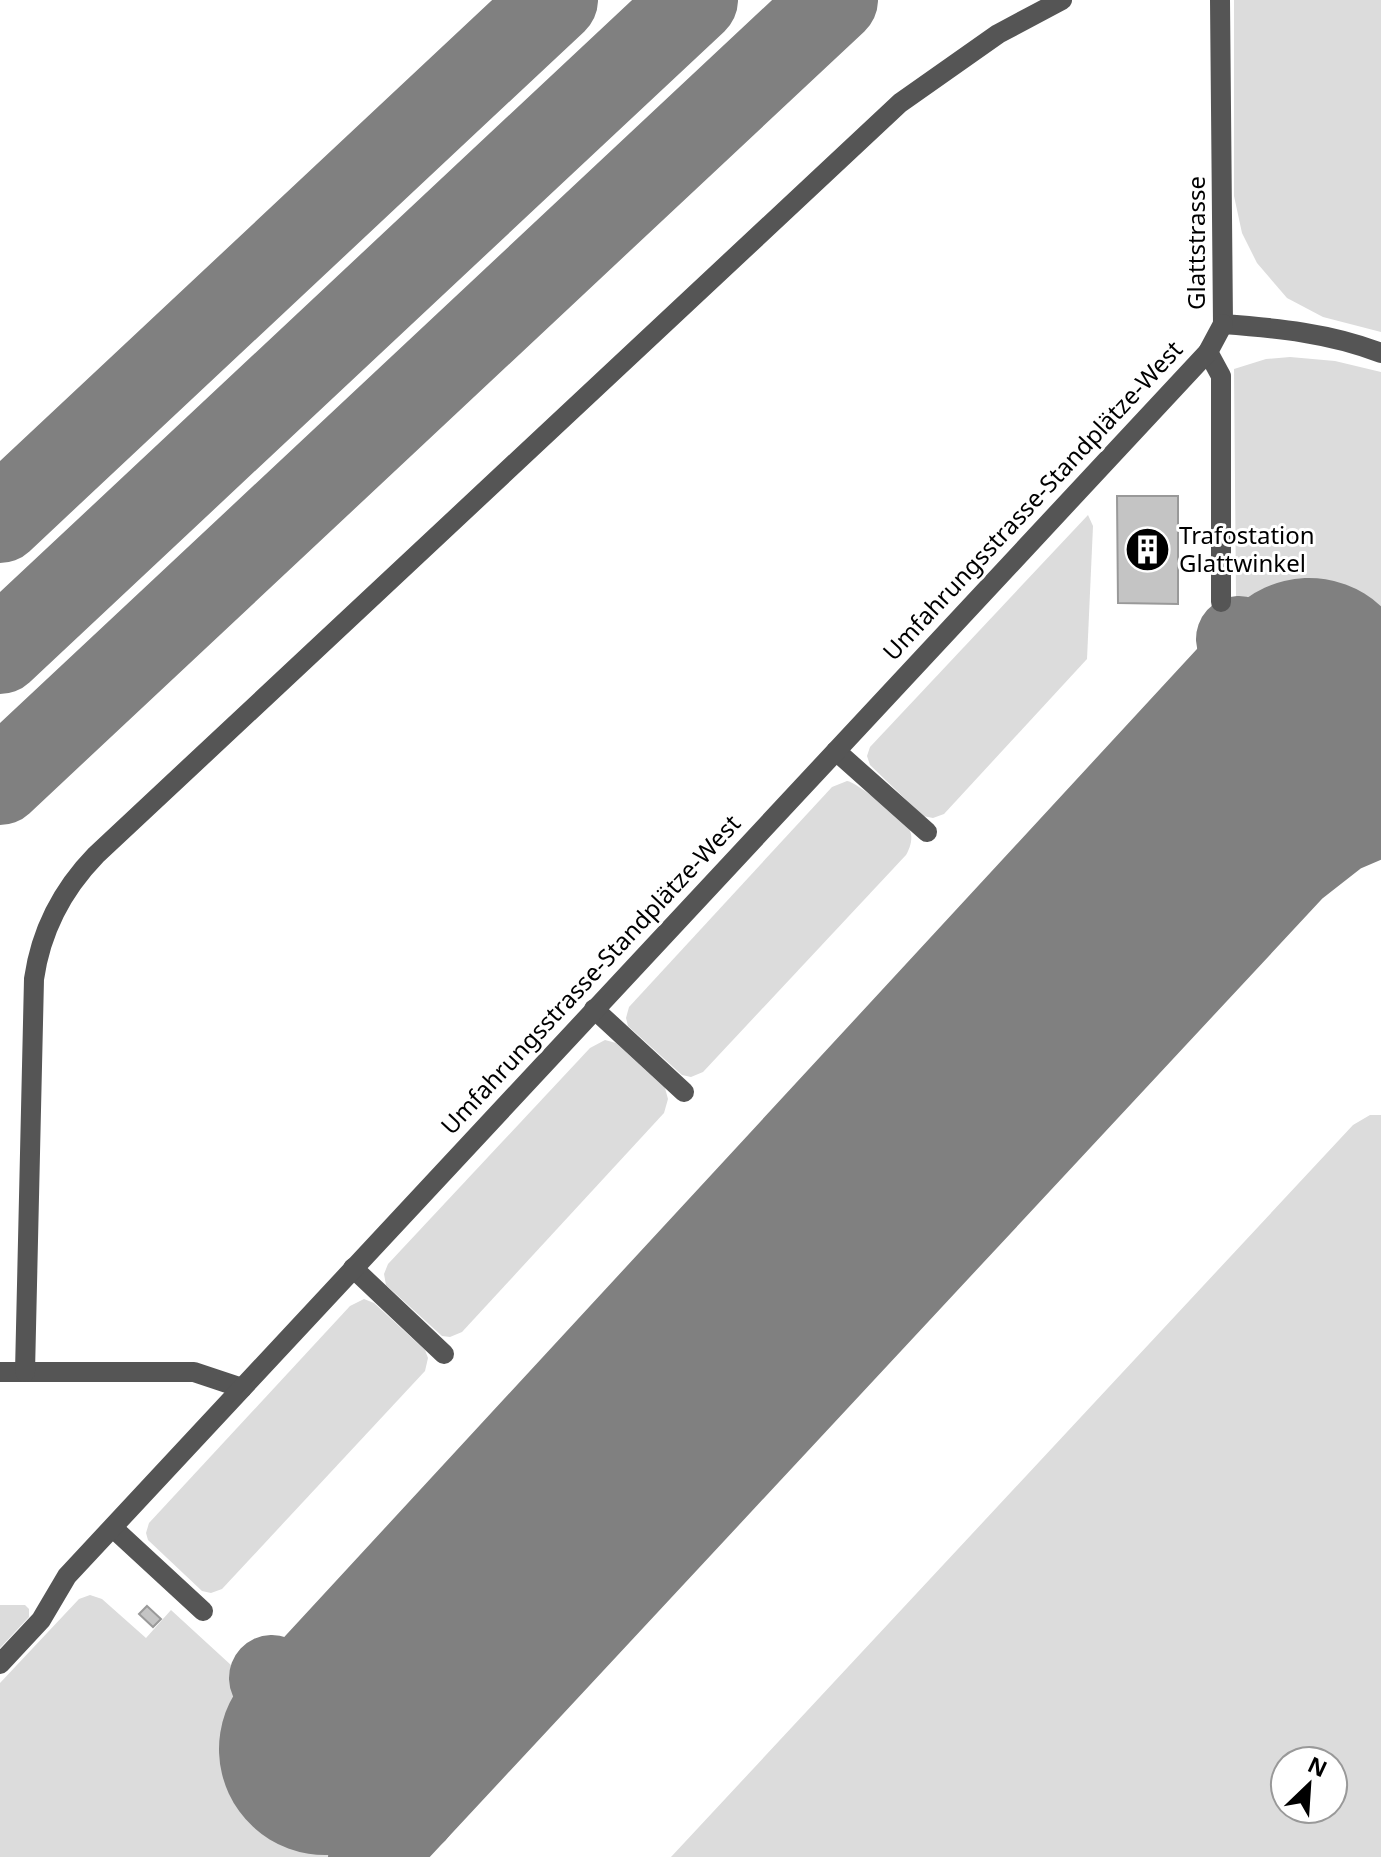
<svg xmlns="http://www.w3.org/2000/svg" width="1381" height="1857" font-family="'Noto Sans',sans-serif">
<style>
.green{fill:#dcdcdc;fill-rule:evenodd}
.lines{fill:none;stroke-linecap:round;stroke-linejoin:round}
.taxiway{stroke:#808080;stroke-width:86}
.runway{stroke:#808080;stroke-width:212}
.building{fill:#c4c4c4;stroke:#999;stroke-width:2}
.minor{stroke:#555;stroke-width:20}
.labels{text-anchor:middle;stroke-width:6;stroke-linejoin:round;paint-order:stroke}
.street-label{font-size:24px;fill:#000;stroke:#fff}
.poi-label{font-size:24px;fill:#000;stroke:#fff;text-anchor:start}
</style>
<rect width="100%" height="100%" fill="#fff"/>
<g class="green">
<polygon points="1234,0 1381,0 1381,332 1323,317 1287,298 1257,263 1242,233 1234,196"/>
<polygon points="1290,357 1335,361 1381,372 1381,726 1370,730 1359,727 1230,605 1236,596 1234,369 1266,359"/>
<polygon points="1088,515 1093,526 1087,659 944,814 933,818 923,816 870,765 867,756 870,747"/>
<polygon points="1238,663 1267,689 1177,785 1215,822 1305,726 1334,752 391,1763 362,1738 450,1642 412,1607 323,1701 301,1680 301,1669"/>
<path d="M847 781C857 782 903 820 909 829 914 837 910 848 906 855L703 1072 691 1077 682 1075 628 1026 626 1018 629 1007 832 787Z"/>
<polygon points="605,1040 616,1043 665,1088 668,1099 664,1113 462,1332 450,1337 442,1336 386,1285 384,1274 388,1264 590,1048"/>
<path d="M1370 1115H1381V1857H671L1353 1125ZM1285 1761H1333V1809H1285Z"/>
<polygon points="364,1299 374,1303 425,1350 428,1358 425,1371 222,1589 211,1593 202,1591 148,1540 146,1533 149,1523 350,1306"/>
<path d="M90 1595 102 1599 146 1638 171 1610 368 1791C379 1816 344 1840 329 1857H0V1683L79 1599Z"/>
<polygon points="0,1605 25,1605 29,1609 29,1617 0,1648"/>
</g>
<g class="lines">
<g class="taxiway">
<polyline points="0,520 555,0"/>
<polyline points="1239,639 1381,768"/>
<polyline points="0,651 695,0"/>
<polyline points="0,782 835,0"/>
<polyline points="272,1678 414,1811"/>
<polyline points="371,1857 1293,867 1339,831 1381,813"/>
</g>
<polyline class="runway" points="325,1749 1309,684"/>
</g>
<g class="building">
<polygon points="1117,496 1178,496 1178,604 1118,603"/>
<polygon points="147,1606 161,1619 153,1627 139,1614"/>
</g>
<g class="lines">
<g class="minor">
<path d="M1220 0 1223 324C1276 328 1331 333 1381 353"/>
<polyline points="1208,352 1221,376 1221,602"/>
<polyline points="836,751 927,832"/>
<polyline points="594,1009 684,1092"/>
<polyline points="353,1268 444,1354"/>
<polyline points="0,1372 194,1372 242,1388"/>
<path d="M25 1372 34 979C41 930 62 890 96 855L900 103 998 34 1062 0"/>
<polyline points="113,1528 203,1611"/>
<polyline points="0,1664 41,1620 67,1576 1208,352 1223,324"/>
</g>
</g>
<defs>
<symbol id="building-disc" viewBox="-11 -11 22 22"><circle r="9.5" fill="#000" stroke="#fff"/><path d="M-4-6H4V6H1V3H-1V6H-4ZM-2.5-4.3h1.7v1.8h-1.7ZM.8-4.3h1.7v1.8H.8ZM-2.5-1h1.7V.8h-1.7ZM.8-1h1.7V.8H.8Z" fill="#fff"/></symbol>
</defs>
<g fill-rule="evenodd">
<use href="#building-disc" x="1122" y="524" width="51" height="51"/>
</g>
<g class="labels">
<g class="street-label">
<text transform="translate(1197 243) rotate(-90)" y="8">Glattstrasse</text>
<text transform="translate(1033 501) rotate(-47)" y="8">Umfahrungsstrasse-Standplätze-West</text>
<text transform="translate(591 975) rotate(-47)" y="8">Umfahrungsstrasse-Standplätze-West</text>
</g>
<g class="poi-label">
<text x="1179" y="544">Trafostation<tspan x="1179" dy="28">Glattwinkel</tspan></text>
</g>
</g>
<g transform="translate(1309 1785) rotate(25)"><circle r="38" fill="#ffffff" stroke="#999999" stroke-width="2"/>
<path d="M0-6L14 30L0 20L-14 30Z" fill="#000000"/>
<text y="-12" font-size="22" font-weight="bold" text-anchor="middle" fill="#000000">N</text>
</g>
</svg>
